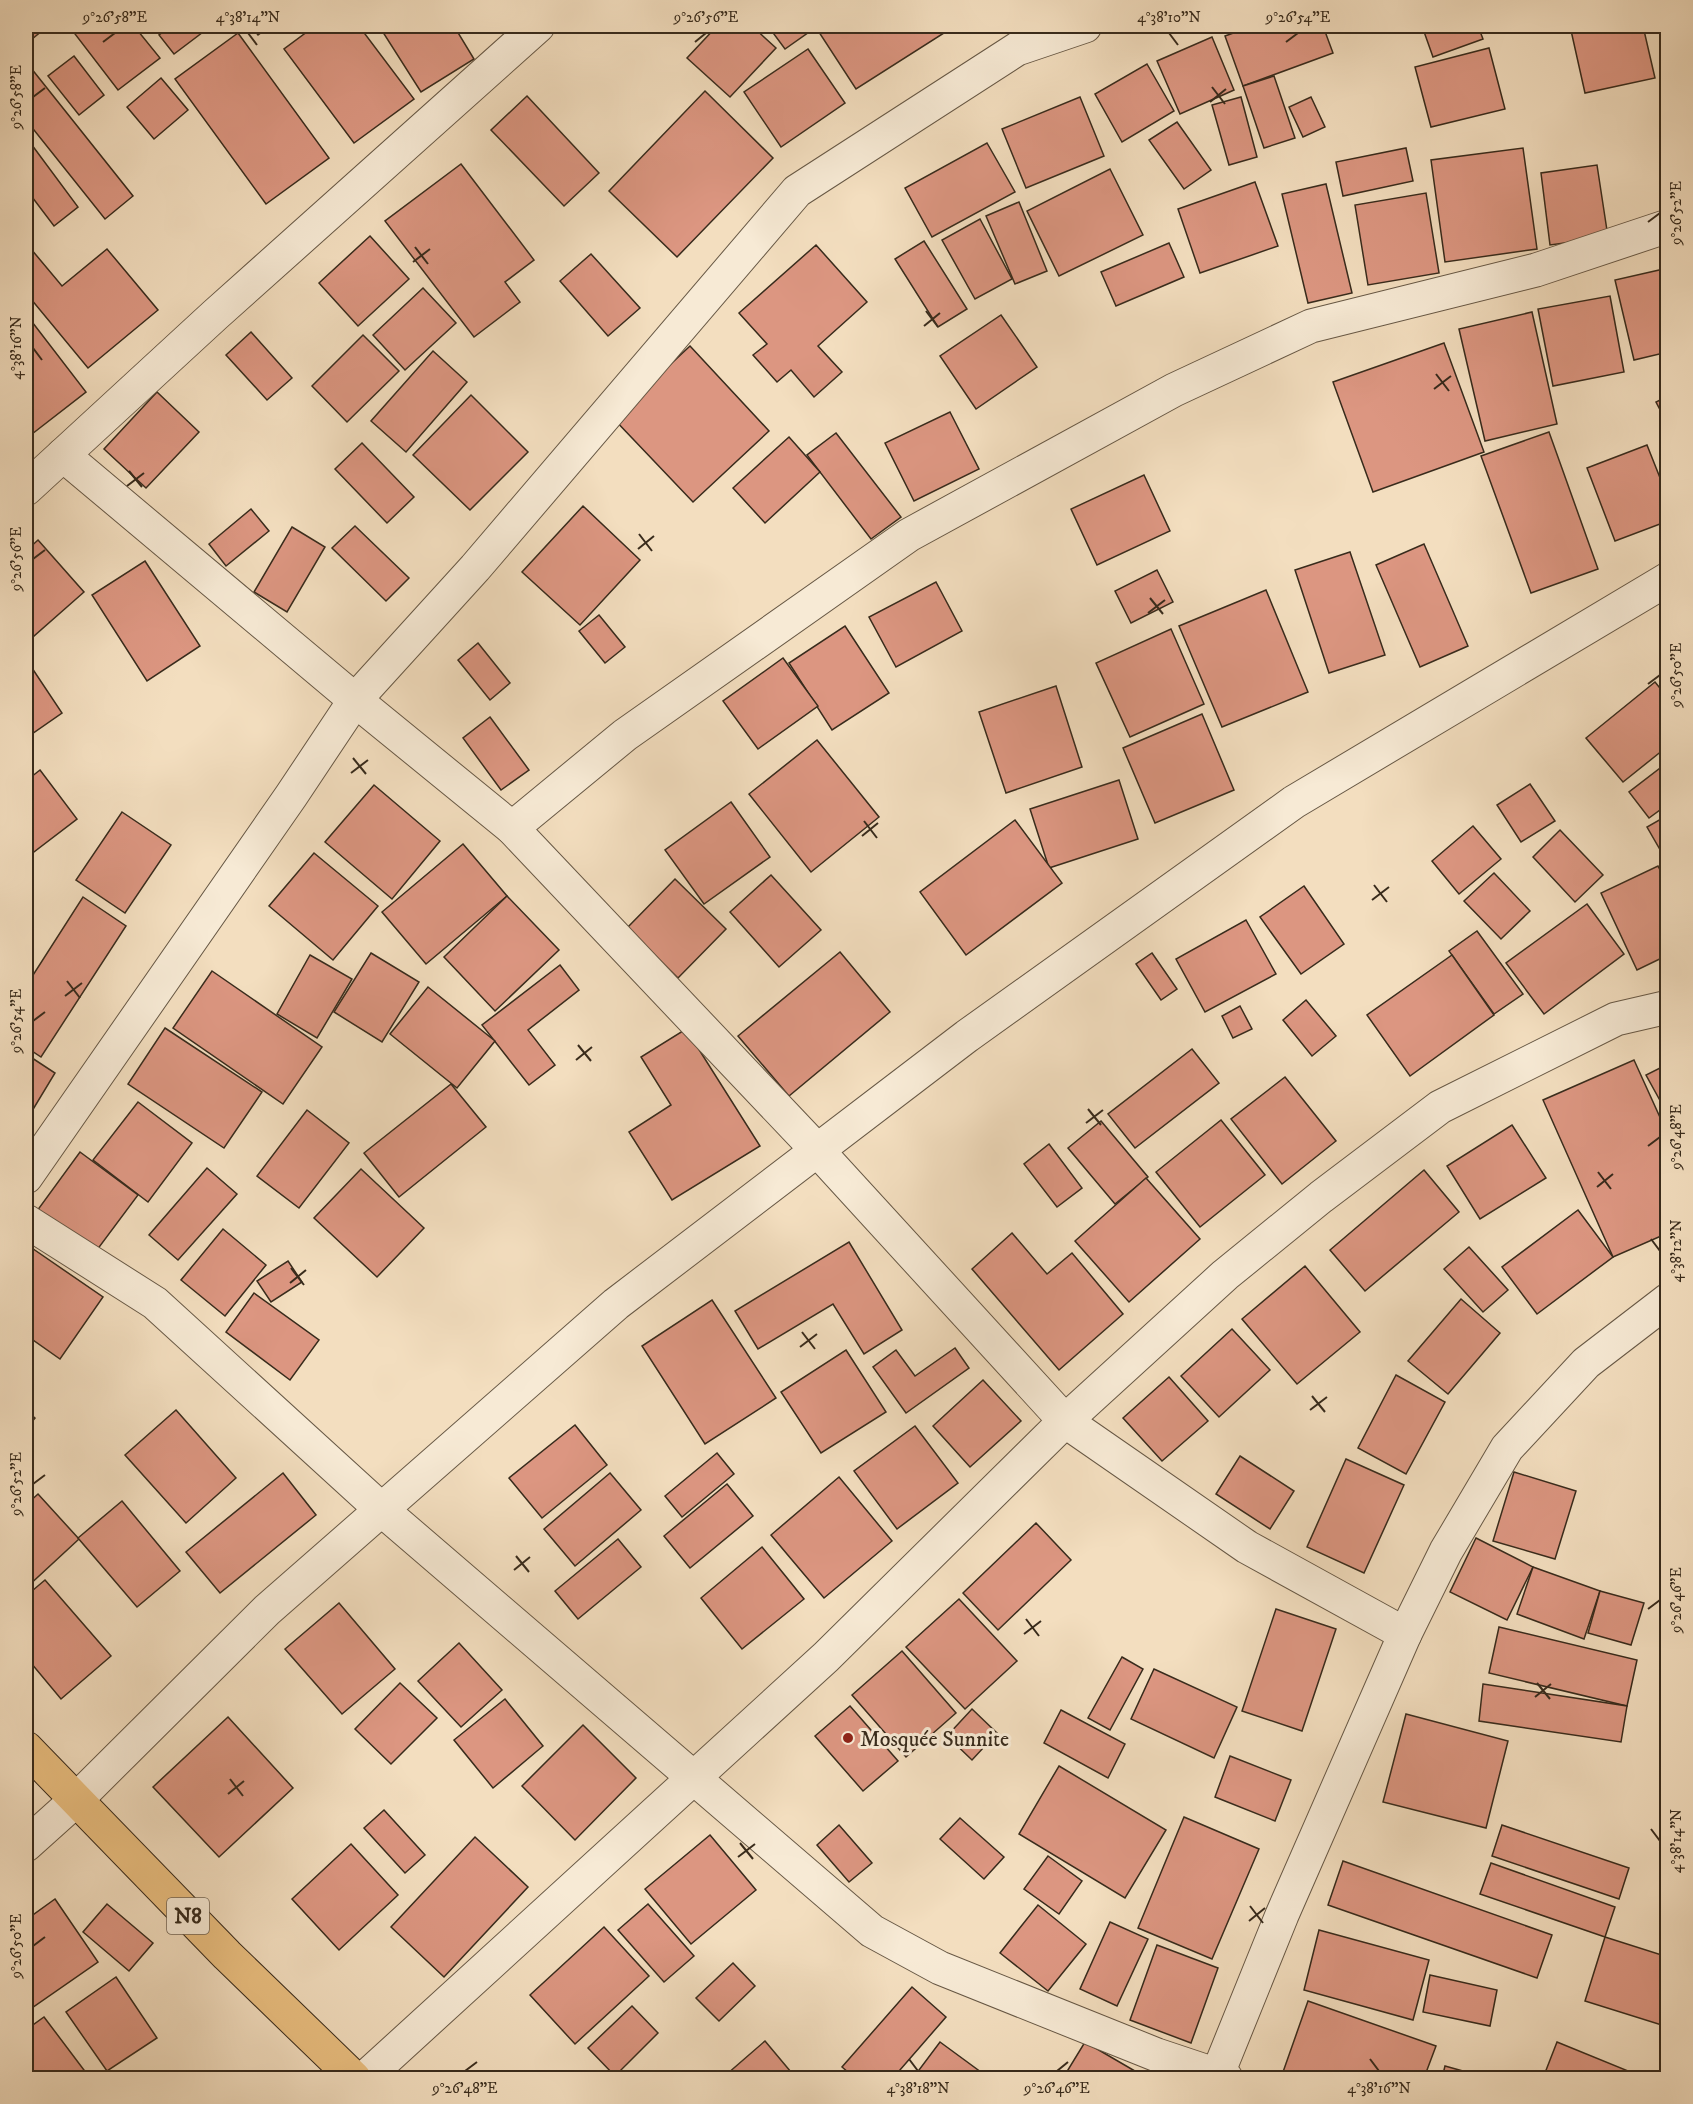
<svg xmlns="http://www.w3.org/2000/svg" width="1693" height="2104" font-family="'IM FELL DW Pica',serif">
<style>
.building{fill:#dc9681;stroke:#382b1c;stroke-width:1.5}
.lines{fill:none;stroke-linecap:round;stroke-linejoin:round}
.minor-casing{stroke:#675845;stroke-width:35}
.trunk-casing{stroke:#382b1c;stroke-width:35}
.minor{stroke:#f7ead5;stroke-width:33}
.trunk{stroke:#eabf80;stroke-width:33}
.ticks{fill:none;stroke:#382b1c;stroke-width:2}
.poi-dot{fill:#8f2418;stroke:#f7ead5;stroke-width:2}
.labels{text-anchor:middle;stroke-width:6;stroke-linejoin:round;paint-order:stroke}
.shield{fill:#f7ead5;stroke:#716454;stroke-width:1.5}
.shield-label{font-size:21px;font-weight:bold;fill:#382b1c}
.poi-label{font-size:22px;fill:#382b1c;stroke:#f7ead5;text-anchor:start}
.neatline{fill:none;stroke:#382b1c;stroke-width:2}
.ticks-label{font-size:15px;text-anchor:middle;fill:#382b1c}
</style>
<rect width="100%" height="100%" fill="#f3debf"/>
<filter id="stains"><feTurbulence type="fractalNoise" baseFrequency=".00333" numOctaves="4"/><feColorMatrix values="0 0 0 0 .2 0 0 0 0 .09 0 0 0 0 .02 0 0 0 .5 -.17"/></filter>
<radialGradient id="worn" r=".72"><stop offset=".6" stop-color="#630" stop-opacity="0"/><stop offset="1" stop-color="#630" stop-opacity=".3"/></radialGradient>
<g class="building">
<polygon points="26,26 48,26 26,44"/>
<polygon points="86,26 134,26 160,58 118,90 75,34"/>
<polygon points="171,26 211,26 174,54 159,35"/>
<polygon points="251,26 270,26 258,35"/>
<polygon points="315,26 359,26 414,99 354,143 284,49"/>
<polygon points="379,26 454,26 474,59 421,92"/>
<polygon points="717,26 752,26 776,48 730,97 687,58"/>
<polygon points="768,26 804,26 809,32 785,49"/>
<polygon points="815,26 955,26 856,89"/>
<polygon points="1253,26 1323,26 1333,53 1243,86 1225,36"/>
<polygon points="1422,26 1478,26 1483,39 1433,57"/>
<polygon points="1570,26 1643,26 1655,78 1585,93"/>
<polygon points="238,33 329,158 266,204 175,79"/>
<polygon points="1212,37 1234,90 1180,114 1157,61"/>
<polygon points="1489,48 1505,109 1431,127 1415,67"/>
<polygon points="808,49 845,103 781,147 744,92"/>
<polygon points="74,56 104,95 79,115 48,76"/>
<polygon points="1147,64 1174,111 1122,142 1095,94"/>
<polygon points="31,68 133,196 105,219 26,120 26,72"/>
<polygon points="1274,76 1295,138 1264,148 1243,86"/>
<polygon points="161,78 188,110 154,139 127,107"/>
<polygon points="705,91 773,158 677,257 609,191"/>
<polygon points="527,96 599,173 564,206 491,130"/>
<polygon points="1080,97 1104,156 1026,188 1002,129"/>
<polygon points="1241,97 1257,157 1229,165 1212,105"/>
<polygon points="1311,97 1325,127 1303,137 1289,107"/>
<polygon points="1177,122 1211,170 1184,189 1149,140"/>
<polygon points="26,137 78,207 54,226 26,189"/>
<polygon points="987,143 1015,192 932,237 905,188"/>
<polygon points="1406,148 1413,181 1343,196 1336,162"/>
<polygon points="1523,148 1537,249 1445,262 1431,160"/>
<polygon points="461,164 534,260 505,282 520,302 474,337 385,221"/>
<polygon points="1597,165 1608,237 1550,245 1541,173"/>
<polygon points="1110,169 1143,235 1059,276 1027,211"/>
<polygon points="1255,182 1278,246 1200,273 1178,209"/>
<polygon points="1326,184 1352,293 1308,303 1282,194"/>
<polygon points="1426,193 1439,273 1368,285 1355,205"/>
<polygon points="1019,202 1047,271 1015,284 986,216"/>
<polygon points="980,219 1012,279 975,299 942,240"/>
<polygon points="370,236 409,279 358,326 319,283"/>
<polygon points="924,241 967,309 938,327 895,259"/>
<polygon points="26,243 62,286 107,249 158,310 88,368 26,293"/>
<polygon points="1169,243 1184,277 1116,306 1101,272"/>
<polygon points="816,245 867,302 818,346 842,372 814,397 791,370 777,382 753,355 767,344 739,313"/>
<polygon points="591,254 640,308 608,336 560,281"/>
<polygon points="1668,268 1668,352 1634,360 1615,280"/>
<polygon points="423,288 456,323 405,370 373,335"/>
<polygon points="1610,296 1624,372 1553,386 1538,309"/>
<polygon points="1532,312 1557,424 1485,441 1459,329"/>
<polygon points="26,314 86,392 32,434 26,426"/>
<polygon points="1001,315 1037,367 976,409 940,356"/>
<polygon points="251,332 292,378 267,400 226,355"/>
<polygon points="363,335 399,371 347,422 312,386"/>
<polygon points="1444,343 1484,452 1373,492 1333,382"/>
<polygon points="690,346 769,431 693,502 613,418"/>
<polygon points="433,351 467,382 406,452 371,421"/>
<polygon points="157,392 199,432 146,488 104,449"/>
<polygon points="471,395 528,452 470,510 413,455"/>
<polygon points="1668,396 1668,425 1656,402"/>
<polygon points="950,412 979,469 914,501 885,443"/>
<polygon points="1549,432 1598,569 1531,593 1481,456"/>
<polygon points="836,433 901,517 871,539 807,455"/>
<polygon points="789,437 820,472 765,523 733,488"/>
<polygon points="362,443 414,497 387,523 335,469"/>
<polygon points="1647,445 1668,498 1668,521 1615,541 1587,468"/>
<polygon points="1144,475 1170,531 1097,565 1071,509"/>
<polygon points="583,506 640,560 580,625 522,572"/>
<polygon points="251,509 269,531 226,566 209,544"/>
<polygon points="355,526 409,578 386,601 332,548"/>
<polygon points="292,527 325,547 287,612 254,592"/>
<polygon points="38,540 84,592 26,643 26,551"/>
<polygon points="1424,544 1468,646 1420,667 1376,565"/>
<polygon points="1350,552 1385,655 1329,673 1295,570"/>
<polygon points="145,561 200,646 147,681 92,595"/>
<polygon points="1157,570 1173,602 1131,623 1115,591"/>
<polygon points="936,582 962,631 896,667 869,617"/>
<polygon points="1266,590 1308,692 1222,727 1179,626"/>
<polygon points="599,615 625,647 605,663 579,631"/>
<polygon points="845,626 889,693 832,730 789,663"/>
<polygon points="1171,629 1204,704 1130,737 1096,663"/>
<polygon points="478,643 510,683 490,700 458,660"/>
<polygon points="783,658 818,706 758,749 723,701"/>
<polygon points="26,659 62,713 26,738"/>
<polygon points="1655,682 1668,698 1668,746 1623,782 1586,738"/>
<polygon points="1056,686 1082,767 1006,793 979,712"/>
<polygon points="1202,714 1234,790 1155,823 1123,748"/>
<polygon points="490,717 529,770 501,790 463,738"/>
<polygon points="817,740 879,817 811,872 749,794"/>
<polygon points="1668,762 1668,804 1649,818 1629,792"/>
<polygon points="40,770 77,819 26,858 26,781"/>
<polygon points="1119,780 1138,839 1049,868 1030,809"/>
<polygon points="1530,784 1555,821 1521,842 1497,805"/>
<polygon points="374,785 440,841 392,899 325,842"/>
<polygon points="731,802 770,857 704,904 665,850"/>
<polygon points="122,812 171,845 125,913 76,880"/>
<polygon points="1668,815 1668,850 1662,853 1647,827"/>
<polygon points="1015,820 1062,883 966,955 920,892"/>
<polygon points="1473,826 1501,859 1459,894 1432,861"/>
<polygon points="1560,830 1603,875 1575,902 1533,857"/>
<polygon points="463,844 507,896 426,964 382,912"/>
<polygon points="314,853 378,906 333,960 269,906"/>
<polygon points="1658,866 1668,886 1668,955 1637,970 1601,893"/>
<polygon points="1494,873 1530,911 1501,939 1464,901"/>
<polygon points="771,875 821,930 779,967 730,912"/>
<polygon points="675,879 726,929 678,978 627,928"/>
<polygon points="1304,886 1344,944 1301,974 1260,917"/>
<polygon points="507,896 559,950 495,1011 444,957"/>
<polygon points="83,897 126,926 41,1057 26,1047 26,986"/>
<polygon points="1587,904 1624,954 1544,1014 1506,963"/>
<polygon points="1246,920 1276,974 1205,1012 1176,959"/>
<polygon points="1477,931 1523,994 1494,1014 1449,951"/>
<polygon points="840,952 890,1012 789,1096 738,1036"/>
<polygon points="371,953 419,982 382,1042 334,1012"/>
<polygon points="1152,953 1177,989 1161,1000 1136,964"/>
<polygon points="310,955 352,979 317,1038 277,1014"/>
<polygon points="1452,955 1494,1015 1410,1076 1367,1015"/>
<polygon points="560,965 579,990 528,1030 555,1065 529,1085 482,1025"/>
<polygon points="212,971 322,1047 283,1104 173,1028"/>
<polygon points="428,987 495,1041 457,1088 390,1034"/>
<polygon points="1306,1000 1336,1036 1312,1056 1283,1020"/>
<polygon points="1240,1006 1252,1029 1233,1038 1222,1016"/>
<polygon points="165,1028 262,1092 224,1148 128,1084"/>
<polygon points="686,1029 760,1146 672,1200 629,1132 671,1105 641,1057"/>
<polygon points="1192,1049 1219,1083 1135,1148 1108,1114"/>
<polygon points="26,1054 55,1073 26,1121"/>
<polygon points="1634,1060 1668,1135 1668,1233 1613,1257 1543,1100"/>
<polygon points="1668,1064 1668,1115 1646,1075"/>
<polygon points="1285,1077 1336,1141 1282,1184 1231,1119"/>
<polygon points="451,1084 486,1127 399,1197 364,1153"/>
<polygon points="138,1102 192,1143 148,1202 93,1160"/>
<polygon points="307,1110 349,1143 299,1208 257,1176"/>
<polygon points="1221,1120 1265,1175 1200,1227 1156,1172"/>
<polygon points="1101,1121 1148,1177 1115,1204 1068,1148"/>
<polygon points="1512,1125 1546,1178 1480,1219 1447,1166"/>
<polygon points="1049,1144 1082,1188 1057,1207 1024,1164"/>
<polygon points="80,1152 138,1195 91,1258 34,1215"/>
<polygon points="207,1168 237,1194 178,1260 149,1235"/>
<polygon points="361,1169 424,1228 377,1277 314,1218"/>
<polygon points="1424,1170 1459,1212 1365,1291 1330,1250"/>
<polygon points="1146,1178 1200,1239 1129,1302 1075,1241"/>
<polygon points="1578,1210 1613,1257 1537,1314 1502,1267"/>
<polygon points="223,1229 266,1265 225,1316 181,1280"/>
<polygon points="1012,1233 1047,1274 1072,1253 1123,1314 1059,1370 972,1269"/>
<polygon points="849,1242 902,1330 864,1354 833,1304 758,1349 735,1311"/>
<polygon points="26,1244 103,1297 60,1359 26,1335"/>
<polygon points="1469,1247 1508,1290 1483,1312 1444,1269"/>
<polygon points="288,1261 302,1282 271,1302 257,1281"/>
<polygon points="1305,1266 1360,1332 1297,1384 1242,1319"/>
<polygon points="254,1293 319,1340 290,1380 226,1332"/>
<polygon points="1461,1299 1500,1333 1448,1394 1408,1361"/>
<polygon points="712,1300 776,1398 705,1444 642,1346"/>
<polygon points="1232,1329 1270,1370 1219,1417 1181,1376"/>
<polygon points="955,1348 969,1368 906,1413 873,1367 896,1350 915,1376"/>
<polygon points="846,1350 886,1412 821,1453 781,1392"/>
<polygon points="26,1357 32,1363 26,1372"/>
<polygon points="1396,1375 1445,1402 1406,1474 1358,1448"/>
<polygon points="1169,1377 1208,1421 1162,1461 1123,1418"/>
<polygon points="983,1380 1021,1421 970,1467 933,1426"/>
<polygon points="26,1410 35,1418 26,1429"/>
<polygon points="176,1410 236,1478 186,1523 125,1455"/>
<polygon points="575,1425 607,1465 542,1518 509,1478"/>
<polygon points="915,1426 958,1483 897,1529 854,1471"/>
<polygon points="717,1453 734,1474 682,1517 665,1496"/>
<polygon points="1240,1456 1294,1491 1270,1529 1216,1494"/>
<polygon points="1346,1459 1404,1485 1364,1573 1307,1547"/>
<polygon points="1514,1472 1576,1491 1555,1559 1493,1541"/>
<polygon points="283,1473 316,1515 220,1593 186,1552"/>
<polygon points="610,1473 641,1510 575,1566 544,1529"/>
<polygon points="839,1477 892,1541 824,1598 771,1535"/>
<polygon points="727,1484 753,1516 690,1568 664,1536"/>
<polygon points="38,1494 79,1539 26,1588 26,1505"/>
<polygon points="122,1501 180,1571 137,1607 78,1538"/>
<polygon points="1036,1523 1071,1560 998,1630 963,1593"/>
<polygon points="1476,1538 1533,1567 1507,1620 1450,1592"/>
<polygon points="618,1539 641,1567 578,1619 555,1591"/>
<polygon points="762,1547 804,1599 742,1649 701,1598"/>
<polygon points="1533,1567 1600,1591 1584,1639 1517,1614"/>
<polygon points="45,1580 111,1656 61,1699 26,1657 26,1596"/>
<polygon points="1600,1591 1644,1603 1631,1645 1588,1633"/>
<polygon points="959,1599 1017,1661 965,1709 906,1647"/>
<polygon points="339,1603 395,1669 342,1714 285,1649"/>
<polygon points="1276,1609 1336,1629 1302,1731 1242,1711"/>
<polygon points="1499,1627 1637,1660 1627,1706 1489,1673"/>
<polygon points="459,1643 502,1690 461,1727 418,1681"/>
<polygon points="902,1651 956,1713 906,1757 852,1695"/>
<polygon points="1122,1657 1143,1669 1110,1730 1088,1718"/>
<polygon points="1154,1669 1237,1707 1214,1758 1131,1719"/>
<polygon points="400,1683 437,1718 391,1764 355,1729"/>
<polygon points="1483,1684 1627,1706 1621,1742 1479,1721"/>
<polygon points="505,1699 543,1746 493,1788 454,1740"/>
<polygon points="850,1706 898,1761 863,1791 815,1736"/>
<polygon points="972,1709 997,1733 972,1760 947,1736"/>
<polygon points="1061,1710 1125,1744 1108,1778 1044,1743"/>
<polygon points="1406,1714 1508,1741 1486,1828 1383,1802"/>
<polygon points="228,1717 293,1788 219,1857 153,1787"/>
<polygon points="583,1725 636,1778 575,1840 522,1786"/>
<polygon points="1230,1756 1291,1780 1275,1821 1215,1797"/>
<polygon points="1059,1766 1166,1830 1125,1898 1019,1834"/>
<polygon points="384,1810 425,1855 405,1873 364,1828"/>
<polygon points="1184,1817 1259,1849 1212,1959 1138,1928"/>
<polygon points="960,1818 1004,1857 984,1879 940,1839"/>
<polygon points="839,1825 872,1863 849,1882 817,1845"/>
<polygon points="1502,1825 1629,1868 1619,1899 1492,1856"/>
<polygon points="710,1835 756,1890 691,1944 645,1889"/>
<polygon points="475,1837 528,1887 444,1977 391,1927"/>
<polygon points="351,1844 398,1895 339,1950 292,1899"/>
<polygon points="1048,1856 1082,1881 1059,1914 1024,1889"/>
<polygon points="1343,1861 1552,1935 1537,1978 1328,1905"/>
<polygon points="1491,1863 1615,1907 1605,1937 1480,1894"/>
<polygon points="55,1899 98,1962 26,2012 26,1920"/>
<polygon points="107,1904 153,1943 129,1971 83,1932"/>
<polygon points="648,1904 694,1956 664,1982 618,1930"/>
<polygon points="1038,1905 1086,1944 1048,1991 1000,1953"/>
<polygon points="1110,1922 1148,1939 1117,2006 1080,1989"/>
<polygon points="604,1927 649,1976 575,2044 530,1995"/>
<polygon points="1319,1930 1429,1960 1413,2020 1304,1990"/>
<polygon points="1605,1937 1668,1957 1668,2027 1585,2001"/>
<polygon points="1157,1945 1218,1968 1191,2043 1130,2020"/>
<polygon points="733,1963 755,1986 719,2021 696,1998"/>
<polygon points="1430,1975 1497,1990 1490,2026 1423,2012"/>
<polygon points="116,1977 157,2038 107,2071 66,2012"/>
<polygon points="912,1987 946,2017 893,2078 855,2078 842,2067"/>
<polygon points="1308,2001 1436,2046 1424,2078 1302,2078 1283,2072"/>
<polygon points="632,2006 658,2033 615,2076 588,2048"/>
<polygon points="44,2017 90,2078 26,2078 26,2030"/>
<polygon points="765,2041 796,2078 731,2078 727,2074"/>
<polygon points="940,2042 989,2078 913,2078"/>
<polygon points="1085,2042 1147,2078 1063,2078"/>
<polygon points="1557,2042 1638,2075 1636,2078 1543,2078"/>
<polygon points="1445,2066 1488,2078 1442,2078"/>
</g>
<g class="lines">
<defs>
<g id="minor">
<polyline points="63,455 355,700 512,828 818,1151 1065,1421 1247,1547 1405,1634"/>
<polyline points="26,489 215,315 538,26"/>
<polyline points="512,828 625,735 909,535 1174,390 1311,326 1536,270 1668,226"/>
<polyline points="26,1177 291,796 355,700 475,568 797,191 1017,49 1085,26"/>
<polyline points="26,1221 155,1303 382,1510 872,1931 940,1968 1157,2055 1226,2078"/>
<polyline points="26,1845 75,1801 267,1610 616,1304 967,1036 1294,802 1668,579"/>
<polyline points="365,2078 826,1657 1065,1421 1225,1275 1321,1197 1440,1107 1616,1019 1668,1007"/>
<polyline points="1216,2078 1282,1915 1405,1634 1446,1551 1507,1448 1586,1363 1668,1300"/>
</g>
<polyline id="trunk" points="26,1748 227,1955 354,2078"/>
</defs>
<use href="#minor" class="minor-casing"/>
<use href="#trunk" class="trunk-casing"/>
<use href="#minor" class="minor"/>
<use href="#trunk" class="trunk"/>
</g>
<path class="ticks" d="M248 33 257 45M1169 33 1178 45M103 42 115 33M695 42 706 33M1286 42 1298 33M1212 87 1225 104M33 97 45 88M1210 102 1226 89M1648 222 1660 213M415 247 428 264M413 262 430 249M926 311 938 327M924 326 940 313M33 348 42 360M1436 374 1449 391M1434 389 1451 376M129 471 142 487M127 486 144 473M639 534 652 551M638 549 654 536M33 559 45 550M1150 598 1163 614M1148 613 1165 600M1648 684 1660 675M353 758 366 774M351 773 368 760M864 821 877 838M862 836 878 823M1374 885 1387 902M1372 900 1389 887M67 981 80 998M65 996 82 983M33 1021 45 1012M578 1045 591 1061M576 1060 592 1047M1088 1109 1101 1125M1086 1123 1103 1110M1648 1146 1660 1137M1598 1172 1611 1189M1597 1187 1613 1174M1651 1239 1660 1251M291 1268 304 1285M290 1283 306 1270M802 1332 815 1349M800 1347 817 1334M1312 1396 1325 1412M1310 1410 1327 1397M33 1484 45 1475M516 1556 529 1572M514 1570 530 1557M1648 1609 1660 1600M1026 1619 1039 1636M1024 1634 1041 1621M1537 1683 1550 1699M1535 1697 1551 1684M230 1779 243 1796M228 1794 244 1781M1651 1829 1660 1841M740 1843 753 1859M738 1857 755 1844M1250 1906 1263 1923M1249 1921 1265 1908M33 1946 45 1937M909 2059 918 2071M1370 2059 1379 2071M465 2071 477 2062M1057 2071 1068 2062"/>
<circle class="poi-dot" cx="848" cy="1738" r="6"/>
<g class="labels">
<rect class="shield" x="167" y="1898" width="42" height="36" rx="4.5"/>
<g class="shield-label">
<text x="188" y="1923">N8</text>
</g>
<g class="poi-label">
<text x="860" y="1746">Mosquée Sunnite</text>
</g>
</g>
<rect width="1693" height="2104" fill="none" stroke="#f3debf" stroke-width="66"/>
<rect x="33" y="33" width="1627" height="2038" class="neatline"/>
<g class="ticks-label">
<text x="115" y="22">9°26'58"E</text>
<text x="248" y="22">4°38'14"N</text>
<text x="706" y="22">9°26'56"E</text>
<text x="1169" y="22">4°38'10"N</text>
<text x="1298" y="22">9°26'54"E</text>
<text transform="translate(16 97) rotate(-90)" y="5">9°26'58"E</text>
<text transform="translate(1676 213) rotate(-90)" y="5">9°26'52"E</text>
<text transform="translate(16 348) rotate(-90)" y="5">4°38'16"N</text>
<text transform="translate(16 559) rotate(-90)" y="5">9°26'56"E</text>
<text transform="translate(1676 675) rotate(-90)" y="5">9°26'50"E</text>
<text transform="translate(16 1021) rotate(-90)" y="5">9°26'54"E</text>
<text transform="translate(1676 1137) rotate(-90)" y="5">9°26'48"E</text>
<text transform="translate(1676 1251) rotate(-90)" y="5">4°38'12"N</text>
<text transform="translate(16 1484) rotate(-90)" y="5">9°26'52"E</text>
<text transform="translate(1676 1600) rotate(-90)" y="5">9°26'46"E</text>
<text transform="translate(1676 1841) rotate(-90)" y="5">4°38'14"N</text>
<text transform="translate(16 1946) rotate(-90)" y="5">9°26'50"E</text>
<text x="465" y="2093">9°26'48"E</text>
<text x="918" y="2093">4°38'18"N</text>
<text x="1057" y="2093">9°26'46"E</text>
<text x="1379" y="2093">4°38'16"N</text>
</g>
<rect width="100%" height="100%" filter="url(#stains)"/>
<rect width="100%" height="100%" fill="url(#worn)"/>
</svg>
